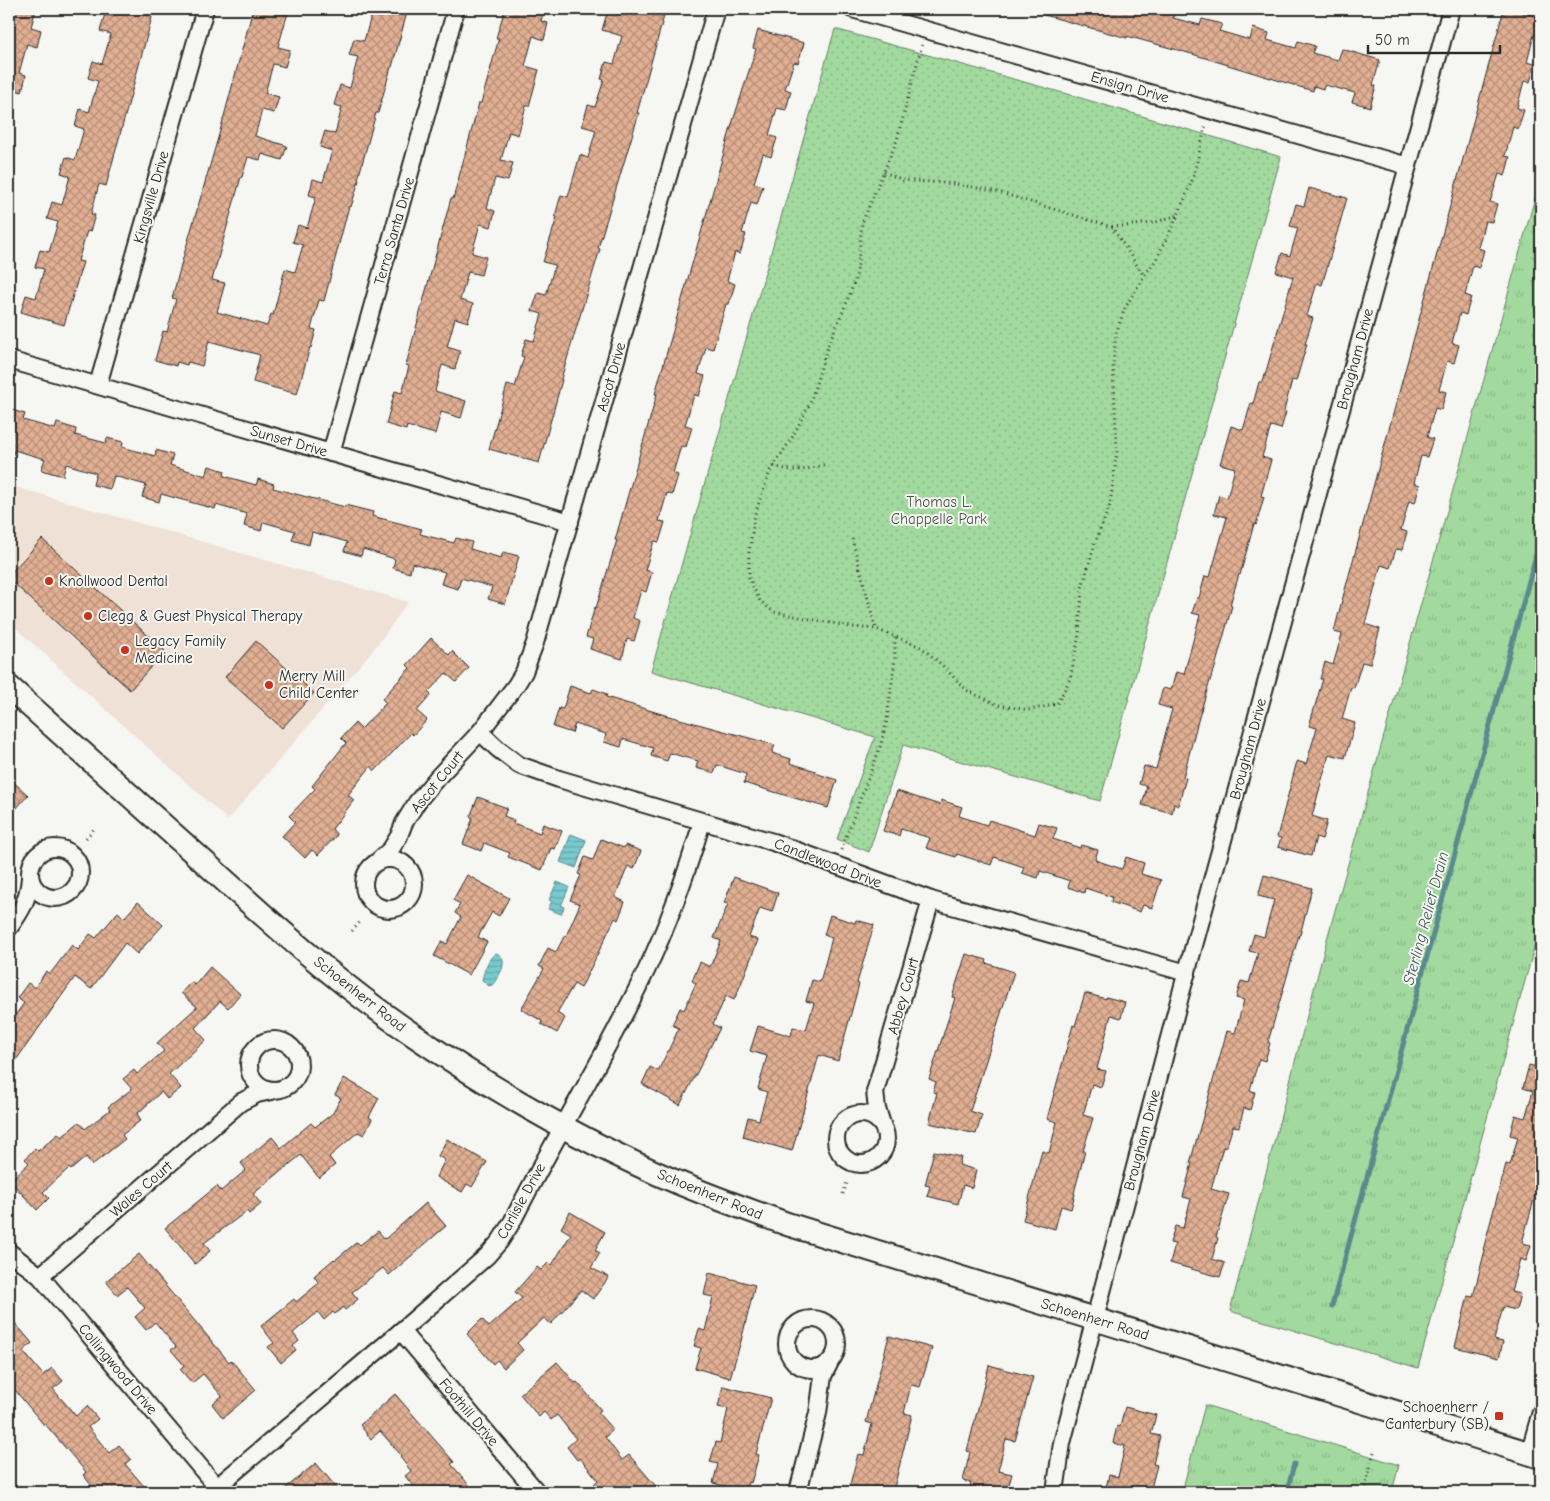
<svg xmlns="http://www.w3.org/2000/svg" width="1550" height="1501" font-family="'Comic Neue',sans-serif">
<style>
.built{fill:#f0e1d6}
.grass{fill:url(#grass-tufts);stroke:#668264}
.park{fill:url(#park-dots);stroke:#668264}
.water{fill:url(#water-rules);stroke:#5a8a8d}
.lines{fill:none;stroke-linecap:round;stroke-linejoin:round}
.stream{stroke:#5a8a8d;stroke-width:5}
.building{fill:url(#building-cross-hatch);stroke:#2b2b2b}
.minor-casing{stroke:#2b2b2b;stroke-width:20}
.secondary-casing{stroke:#2b2b2b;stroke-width:26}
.path{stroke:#2b2b2b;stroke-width:3;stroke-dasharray:1 4;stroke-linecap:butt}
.minor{stroke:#f6f6f2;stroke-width:16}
.secondary{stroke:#f6f6f2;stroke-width:22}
.poi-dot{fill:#c8321e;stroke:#f6f6f2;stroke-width:2}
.labels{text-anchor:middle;stroke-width:4;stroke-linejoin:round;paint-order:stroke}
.street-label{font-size:15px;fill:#2b2b2b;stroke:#f6f6f2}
.park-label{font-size:15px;fill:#485648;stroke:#f6f6f2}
.poi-label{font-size:15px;fill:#2b2b2b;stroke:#f6f6f2;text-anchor:start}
.water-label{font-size:16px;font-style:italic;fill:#425b5c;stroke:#f6f6f2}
</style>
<defs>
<pattern id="grass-tufts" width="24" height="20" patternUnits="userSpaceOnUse" patternTransform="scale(1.25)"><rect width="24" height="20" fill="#a1d99e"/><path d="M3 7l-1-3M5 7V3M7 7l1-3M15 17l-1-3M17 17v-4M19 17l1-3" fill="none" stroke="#8bba88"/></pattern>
<pattern id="park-dots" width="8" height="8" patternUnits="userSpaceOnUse" patternTransform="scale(1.25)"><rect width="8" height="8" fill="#a1d99e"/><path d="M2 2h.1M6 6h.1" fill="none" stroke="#8bba88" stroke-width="1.8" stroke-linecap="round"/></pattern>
<pattern id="water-rules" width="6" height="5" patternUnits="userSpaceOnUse" patternTransform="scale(1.25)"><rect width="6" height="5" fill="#79cacf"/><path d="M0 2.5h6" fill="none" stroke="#63a4a8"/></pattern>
<pattern id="building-cross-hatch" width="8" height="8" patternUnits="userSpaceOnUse" patternTransform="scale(1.25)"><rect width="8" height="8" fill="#e1af93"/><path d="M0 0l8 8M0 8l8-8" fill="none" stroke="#b78f78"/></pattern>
</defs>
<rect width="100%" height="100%" fill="#f6f6f2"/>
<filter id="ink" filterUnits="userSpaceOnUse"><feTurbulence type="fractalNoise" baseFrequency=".02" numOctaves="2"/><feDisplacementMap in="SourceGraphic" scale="10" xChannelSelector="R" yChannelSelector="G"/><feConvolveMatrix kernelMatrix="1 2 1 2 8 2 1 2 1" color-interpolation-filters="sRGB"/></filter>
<g filter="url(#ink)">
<polygon class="built" points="9,485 408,602 378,644 228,820 9,622"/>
<g class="grass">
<polygon points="1541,176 1541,923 1418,1368 1230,1311 1327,939"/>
<polygon points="1205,1405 1399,1465 1392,1492 1182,1492"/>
</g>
<polygon class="park" points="835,29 1074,96 1281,157 1100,801 903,745 869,852 837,839 875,737 651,671"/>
<g class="water">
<polygon points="571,834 586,840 576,868 560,862"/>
<polygon points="557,882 569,887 561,906 564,907 561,914 548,909 552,901 549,900"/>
<path d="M496 953C511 959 499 977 492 985L489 986 482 980C484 971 488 958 496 953Z"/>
</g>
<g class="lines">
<g class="stream">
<polyline points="1332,1306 1541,537"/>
<polyline points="1287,1492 1294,1464"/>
</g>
</g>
<g class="building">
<polygon points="9,9 36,9 31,27 41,30 37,47 27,44 19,73 26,75 22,92 14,90 13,95 9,95"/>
<polygon points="117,9 149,9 147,15 152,17 106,186 99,184 91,214 95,215 90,232 87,231 78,261 83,262 64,325 21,312 26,295 36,298 44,269 35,267 40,250 49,252 58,222 47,219 52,202 62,205 70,176 61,173 66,157 75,160 84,129 75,126 80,109 89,112 98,81 88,78 93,61 102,64 111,34 100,31 105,14 114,17"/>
<polygon points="253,9 289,9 278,47 290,50 285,67 273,64 265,93 279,97 274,113 262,110 255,136 287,146 282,160 262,154 260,160 248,157 242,177 241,177 212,280 225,283 217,312 267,326 271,314 273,315 285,269 295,272 303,245 293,242 298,225 307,228 316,197 309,195 313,179 323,182 332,151 320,147 325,131 335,134 342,107 334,105 340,85 350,88 358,57 349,55 354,39 364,41 373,9 408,9 392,67 391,67 378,113 376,113 358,179 359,180 351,207 349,206 324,301 319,300 311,329 316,330 311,348 310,347 297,394 253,382 260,355 209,341 202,366 188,362 187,365 177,362 176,366 155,360 163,331 167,332 176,299 172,298 185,251 220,131"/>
<polygon points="505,9 544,9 541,21 548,23 544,40 533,36 525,66 539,70 529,106 526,106 518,135 509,132 501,160 513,163 508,181 495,178 487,208 495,211 491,227 480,224 472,253 486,257 481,275 468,272 460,300 473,304 468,322 455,318 447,347 460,351 455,369 442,365 435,391 466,401 461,418 441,412 435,434 407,426 406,430 386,424 395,391 402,393 409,366 406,365 451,198 453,199 479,103 481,103 499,38 496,38"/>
<polygon points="627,9 661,9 659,15 664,16 637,113 639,113 598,248 600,249 561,379 562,380 539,463 489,449 507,385 515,387 524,357 521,356 526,339 534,341 542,314 532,311 538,293 546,295 555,265 543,262 557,217 555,216 561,195 568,197 580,155 588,158 596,130 582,126 588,105 595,107 604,80 601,79 606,62 614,64 622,36 602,30 608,10 625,15"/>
<polygon points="1038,9 1175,9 1173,18 1200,25 1202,19 1222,24 1219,31 1250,40 1253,28 1269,33 1267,40 1296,48 1298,41 1315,46 1312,53 1338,60 1342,49 1380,60 1373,85 1376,86 1370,107 1352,102 1355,93 1325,85 1323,89 1314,86 1313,91 1192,54 1127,36 1127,38 1037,13"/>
<polygon points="1504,9 1510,9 1541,18 1541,37 1534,35 1527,62 1535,64 1530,82 1524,81 1517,108 1524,110 1518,129 1513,127 1505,156 1510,157 1505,176 1499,174 1490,202 1497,204 1492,222 1485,221 1478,248 1484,250 1479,268 1473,266 1465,295 1471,297 1466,315 1460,313 1452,343 1459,345 1454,363 1447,361 1439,390 1446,392 1441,410 1435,408 1427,437 1433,439 1427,457 1421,456 1414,483 1420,485 1415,503 1409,501 1401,530 1407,532 1402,550 1396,549 1390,568 1381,565 1365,624 1380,629 1370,664 1362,662 1354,688 1351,687 1342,719 1355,723 1345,758 1329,754 1312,816 1327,821 1322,839 1316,837 1311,856 1278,847 1281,838 1277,837 1297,761 1306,764 1317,728 1309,726 1323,679 1320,679 1325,662 1333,665 1342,634 1334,632 1340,608"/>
<polygon points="758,30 804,43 798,63 794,62 785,89 791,91 786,110 777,108 769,135 777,138 771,157 763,154 754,183 763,186 757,205 751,203 742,233 746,234 740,254 735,252 727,281 735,284 729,304 726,304 713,349 706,347 698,374 705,376 699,396 694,395 685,425 692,427 686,447 681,446 673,473 678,475 672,495 667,493 659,521 665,522 659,542 654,541 645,570 652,572 646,592 641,590 633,618 640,621 634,641 627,639 622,659 590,649 593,639 586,637 595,607 596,608 617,540 615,540 657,394 655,394 732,124 756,49 753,48"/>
<polygon points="1309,188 1347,198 1322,285 1317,283 1307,316 1313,318 1305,344 1307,344 1296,381 1292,380 1284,411 1286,412 1281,429 1271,426 1262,457 1271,460 1261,496 1264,497 1256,525 1254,524 1240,575 1239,574 1230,605 1232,606 1214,671 1213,671 1199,717 1183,777 1186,778 1178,806 1174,804 1172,813 1142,805 1147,786 1139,784 1144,766 1156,769 1172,709 1158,705 1163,688 1171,690 1176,672 1184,674 1200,615 1192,613 1197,598 1199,598 1205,576 1210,577 1227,517 1214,514 1219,495 1227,498 1235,468 1220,464 1231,426 1243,430 1251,403 1253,404 1259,382 1263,382 1293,277 1276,272 1282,253 1290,256 1298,228 1290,226 1296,204 1304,206"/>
<polygon points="9,409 25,414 23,420 55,429 57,423 76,429 75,435 106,443 107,438 123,442 122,447 155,456 156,450 173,455 170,465 206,476 209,466 225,471 224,476 256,485 258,479 274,484 273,488 345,507 345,505 373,512 372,516 422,529 420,534 454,543 456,538 472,542 470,549 501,558 503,552 519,556 505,604 488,599 492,587 461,578 458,589 441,584 445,572 412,563 410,573 393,568 395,559 363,549 361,556 344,551 347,542 312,532 309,545 292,540 295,531 263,522 261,531 244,526 247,514 216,505 215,509 161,494 159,502 142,497 146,485 114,476 110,489 93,485 96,473 66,464 63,476 41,470 45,459 14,450 13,455 9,455"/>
<polygon points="42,539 165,651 130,690 9,579 9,575"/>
<polygon points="431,638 449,655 452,651 469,668 456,682 446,673 428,692 431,695 417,711 427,720 413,735 411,733 375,771 371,766 348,795 354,800 332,829 337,835 318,855 312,850 305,858 282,836 295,822 289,816 315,789 312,786 346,743 341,738 355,723 361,729 386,703 382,699 410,668 407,665"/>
<polygon points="256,641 314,693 282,728 225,677"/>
<polygon points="570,686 591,693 593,689 607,694 606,697 665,715 775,745 772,753 791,759 790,763 816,771 815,773 837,780 828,808 744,783 746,774 717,765 714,773 696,768 698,761 670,753 667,761 651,756 653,748 623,739 621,747 604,742 606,734 575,724 572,733 553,727 559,708 563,709"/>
<polygon points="9,778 28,795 9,817"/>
<polygon points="897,791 940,805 941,800 962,807 959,816 987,825 989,820 1035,835 1039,823 1057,828 1053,839 1080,848 1081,845 1098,850 1095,860 1122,869 1126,857 1144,863 1141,874 1161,880 1152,908 1143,905 1140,912 1111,902 1112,897 1085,888 1084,893 1068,887 1070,881 1040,871 1038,878 1022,873 1024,867 994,857 991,865 957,854 956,857 926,848 930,838 901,829 899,836 883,831"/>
<polygon points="478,797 507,808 504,816 514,820 513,823 540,833 543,824 562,831 555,849 551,848 542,870 508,857 510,853 484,843 481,851 463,844 473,818 470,817"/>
<polygon points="601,839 624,848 625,845 641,851 634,869 628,866 615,897 625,902 618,920 615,918 581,988 574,984 557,1013 565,1018 557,1033 541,1024 542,1021 521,1009 544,969 539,966 548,948 556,952 565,935 566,936 580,904 570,900 581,875 578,874 585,857 593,860"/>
<polygon points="467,875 509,898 499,916 492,912 478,937 487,942 469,975 434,956 442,941 447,944 461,917 455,913 460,904 453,900"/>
<polygon points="1264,875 1312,888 1300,935 1299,935 1268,1042 1270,1043 1265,1061 1259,1059 1250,1090 1255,1092 1250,1110 1244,1108 1239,1127 1233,1126 1226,1148 1223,1147 1211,1189 1229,1194 1216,1237 1218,1238 1212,1259 1225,1263 1220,1277 1170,1263 1175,1244 1170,1243 1175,1226 1183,1228 1191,1199 1183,1197 1192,1163 1190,1163 1227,1031 1235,1033 1244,1000 1236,998 1241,981 1249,983 1258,953 1249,951 1254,934 1264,937 1274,900 1258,896"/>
<polygon points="734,877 778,893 772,912 760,908 749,937 758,940 741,984 734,1000 726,996 713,1024 720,1028 680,1105 642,1084 650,1067 658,1071 670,1047 679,1028 672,1025 680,1008 684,1010 696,983 692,981 700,962 710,967 721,941 714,938 728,904 724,903"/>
<polygon points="138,902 163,925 137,954 125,943 91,989 75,977 9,1070 9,1024 24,1003 17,998 28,983 35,988 46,971 50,974 72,945 78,950 90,934 96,938 118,912 124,918"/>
<polygon points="830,915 855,923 856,920 874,925 857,983 859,984 838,1061 819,1055 792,1151 743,1137 748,1117 759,1120 767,1092 758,1089 767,1056 750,1051 758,1026 791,1036 793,1027 806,1030 814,1003 806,1001 812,980 820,982 832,938 824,935"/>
<polygon points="966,954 987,960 986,963 1014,972 970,1111 982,1115 976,1134 929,1123 937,1093 933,1092 936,1082 929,1079 955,998 952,997"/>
<polygon points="210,967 240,994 228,1008 220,1001 195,1028 206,1040 169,1074 181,1088 167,1099 161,1092 137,1114 141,1120 122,1135 125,1139 92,1165 86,1157 71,1170 69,1168 43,1192 49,1198 37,1210 10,1181 29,1163 25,1159 35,1148 38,1151 58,1134 62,1137 79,1122 85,1129 110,1110 108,1107 132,1089 123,1079 134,1070 137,1074 164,1051 157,1043 197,1007 181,993 191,982 195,985"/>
<polygon points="1085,993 1106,999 1106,997 1125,1002 1121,1018 1111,1015 1097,1069 1106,1071 1101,1087 1092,1084 1083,1115 1093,1118 1083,1151 1085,1151 1074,1193 1075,1194 1071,1209 1061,1206 1055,1229 1023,1220 1042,1151 1049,1153 1057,1122 1047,1119 1073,1025 1075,1026"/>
<polygon points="1529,1065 1541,1068 1541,1193 1536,1192 1522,1243 1531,1245 1526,1261 1520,1259 1511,1292 1520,1294 1516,1310 1503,1307 1494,1340 1503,1342 1499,1358 1455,1347 1468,1296 1473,1297 1485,1250 1483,1250 1506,1164 1510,1165 1518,1137 1510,1135 1515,1115 1525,1118 1533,1091 1523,1088"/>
<polygon points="344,1078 379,1098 369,1117 372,1119 364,1135 358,1132 329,1157 335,1165 319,1178 301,1155 253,1194 261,1204 249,1214 247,1211 204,1243 210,1251 195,1264 165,1228 217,1186 221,1191 246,1170 241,1163 272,1137 281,1148 311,1123 315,1127 333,1113 341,1098 335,1095"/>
<polygon points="447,1139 487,1162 472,1187 467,1184 462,1192 436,1177 445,1160 438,1156"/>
<polygon points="934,1151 961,1157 959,1165 976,1170 972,1188 963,1185 958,1204 927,1196 930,1186 925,1185"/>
<polygon points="426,1203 446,1226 389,1275 383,1268 352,1292 358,1299 345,1310 343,1307 335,1314 333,1312 324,1320 318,1312 293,1333 299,1341 293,1346 296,1350 281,1363 268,1347 274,1343 261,1326 294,1299 296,1302 319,1283 314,1276 334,1259 335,1260 357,1242 360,1245 378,1231 385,1239"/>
<polygon points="570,1212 605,1232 595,1250 600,1253 591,1268 609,1277 593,1299 581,1290 551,1324 544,1318 517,1343 523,1350 504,1368 497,1360 493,1364 467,1334 482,1319 489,1327 522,1298 515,1292 537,1267 541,1270 549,1262 552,1265 571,1234 561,1228"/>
<polygon points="139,1254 229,1362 231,1360 256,1390 223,1418 212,1404 222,1396 203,1374 192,1383 180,1369 184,1365 171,1350 176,1347 155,1322 146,1330 135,1317 145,1308 127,1287 117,1295 106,1281"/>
<polygon points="709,1273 755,1285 741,1341 730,1378 695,1368 701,1348 694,1346 699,1329 705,1331 713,1297 704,1295"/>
<polygon points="9,1316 32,1343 23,1351 43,1375 52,1368 63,1381 53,1389 76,1416 87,1406 98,1419 88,1427 109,1453 119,1445 131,1459 125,1464 149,1492 97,1492 83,1475 86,1472 45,1424 44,1425 19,1395 9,1382"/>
<polygon points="889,1336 932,1348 920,1387 911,1385 904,1413 912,1415 893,1492 848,1492 858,1454 864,1455 872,1424 866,1422"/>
<polygon points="557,1362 575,1383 577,1382 601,1410 598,1413 613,1430 605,1437 622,1460 629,1455 661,1492 600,1492 594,1484 598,1480 580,1458 577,1460 567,1447 576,1439 557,1415 551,1420 544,1412 539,1417 520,1394"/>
<polygon points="989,1365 1033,1377 1015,1441 1006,1439 998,1471 1012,1474 1007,1492 969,1492 971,1483 963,1481 970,1452 967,1451"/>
<polygon points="723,1386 771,1398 756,1454 759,1455 751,1483 748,1482 745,1492 713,1483 718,1464 710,1462 716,1442 720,1443 728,1409 718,1407"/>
<polygon points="395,1394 454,1462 451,1464 475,1492 418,1492 405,1476 411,1471 400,1457 401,1455 380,1431 371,1439 360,1425"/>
<polygon points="1125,1407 1156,1415 1151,1434 1160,1436 1153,1464 1157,1465 1150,1492 1105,1492 1109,1475 1118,1477 1125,1446 1113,1443 1117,1426 1120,1427"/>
<polygon points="316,1463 340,1492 281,1492"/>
</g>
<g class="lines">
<defs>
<g id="minor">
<polyline points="852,9 1408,166"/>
<polyline points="9,360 570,522"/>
<polyline points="98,385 205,9"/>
<polyline points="331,453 456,9"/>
<polyline points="480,732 498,749 519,765 559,779 773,842 931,900 1187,973"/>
<circle cx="55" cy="873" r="25"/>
<circle cx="389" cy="884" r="25"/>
<polyline points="378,861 391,849 399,836 404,823 417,802 436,779 480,732 516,685 524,672 535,643 716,9"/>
<path d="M9 928C22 910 28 900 30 878"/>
<circle cx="274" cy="1065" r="25"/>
<circle cx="861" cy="1139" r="25"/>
<polyline points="882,1124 877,1109 875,1092 931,900"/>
<polyline points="9,1252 40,1276 221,1492"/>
<polyline points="40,1276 241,1102 257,1094 272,1091"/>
<circle cx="812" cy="1344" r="25"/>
<polyline points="401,1331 537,1492"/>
<polyline points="1529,1454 1541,1412"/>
<path d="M217 1487 401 1331 487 1256 500 1241 512 1222C555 1137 605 1056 646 971 669 923 687 872 702 822"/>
<polyline points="798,1492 818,1413 823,1376 830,1362"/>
<polyline points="1055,1492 1062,1443 1181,993 1451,9"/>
</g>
<path id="secondary" d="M9 687C77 748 144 808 212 869 276 927 340 985 412 1034 495 1091 585 1143 679 1183 715 1198 751 1211 787 1224L1541 1457"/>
</defs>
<use href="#minor" class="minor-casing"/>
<use href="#secondary" class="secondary-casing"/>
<g class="path">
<polyline points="922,45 897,140 862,223 857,273 849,297 828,345 810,403 792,438 770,471 755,514 749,552 749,578 760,601 774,612 852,627 876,629 921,647 942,665 966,690 998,705 1030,710 1057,704 1070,679 1079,635 1082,588 1095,543 1110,505 1117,451 1113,365 1116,333 1125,308 1144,276 1156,260 1178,215 1193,178 1206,124"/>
<polyline points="884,172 903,180 957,184 998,192 1112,227 1144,276"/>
<polyline points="1112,227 1153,223 1178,215"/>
<path d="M774 466C796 473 805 470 827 464"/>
<polyline points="852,539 876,629"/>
<polyline points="86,838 95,828"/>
<polyline points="841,850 880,747 887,720 895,659 895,636"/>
<polyline points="352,931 360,922"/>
<polyline points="843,1194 847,1182"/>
<polyline points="1364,1492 1374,1452"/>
</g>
<use href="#minor" class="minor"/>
<use href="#secondary" class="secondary"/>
</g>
</g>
<g class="poi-dot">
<circle cx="49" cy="581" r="5"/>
<circle cx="88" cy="616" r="5"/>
<circle cx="125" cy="650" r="5"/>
<circle cx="269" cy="685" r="5"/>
<rect x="1494" y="1411" width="10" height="10" rx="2.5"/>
</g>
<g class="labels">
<g class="street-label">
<text transform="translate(1130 87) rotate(16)" y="5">Ensign Drive</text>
<text transform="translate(151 197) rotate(-74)" y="5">Kingsville Drive</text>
<text transform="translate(394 231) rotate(-74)" y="5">Terra Santa Drive</text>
<text transform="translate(1355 359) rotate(-75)" y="5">Brougham Drive</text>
<text transform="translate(611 377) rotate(-74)" y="5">Ascot Drive</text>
<text transform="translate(289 441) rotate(16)" y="5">Sunset Drive</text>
<text transform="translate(1248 749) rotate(-75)" y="5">Brougham Drive</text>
<text transform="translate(437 782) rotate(-51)" y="5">Ascot Court</text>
<text transform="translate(828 863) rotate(21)" y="5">Candlewood Drive</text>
<text transform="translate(360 994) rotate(38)" y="5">Schoenherr Road</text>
<text transform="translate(903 996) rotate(-74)" y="5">Abbey Court</text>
<text transform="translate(1142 1140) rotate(-75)" y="5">Brougham Drive</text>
<text transform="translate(141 1189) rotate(-41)" y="5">Wales Court</text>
<text transform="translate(710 1194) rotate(22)" y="5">Schoenherr Road</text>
<text transform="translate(521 1201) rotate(-61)" y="5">Carlisle Drive</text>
<text transform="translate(1095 1319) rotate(17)" y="5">Schoenherr Road</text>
<text transform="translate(118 1369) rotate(50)" y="5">Collingwood Drive</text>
<text transform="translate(469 1412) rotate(50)" y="5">Foothill Drive</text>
</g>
<g class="park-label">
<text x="939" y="507">Thomas L.<tspan x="939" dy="17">Chappelle Park</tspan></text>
</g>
<g class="poi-label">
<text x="59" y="586">Knollwood Dental</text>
<text x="98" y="621">Clegg &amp; Guest Physical Therapy</text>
<text x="135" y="646">Legacy Family<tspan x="135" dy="17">Medicine</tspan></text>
<text x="279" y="681">Merry Mill<tspan x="279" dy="17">Child Center</tspan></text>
<text x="1489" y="1412" text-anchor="end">Schoenherr /<tspan x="1489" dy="17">Canterbury (SB)</tspan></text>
</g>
<g class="water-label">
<text transform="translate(1425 918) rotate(-75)" y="6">Sterling Relief Drain</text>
</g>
</g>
<rect width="1550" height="1501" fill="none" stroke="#f6f6f2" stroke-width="30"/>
<rect x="15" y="15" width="1520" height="1471" fill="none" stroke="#2b2b2b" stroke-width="2" filter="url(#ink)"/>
<path d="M1368 45v8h132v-8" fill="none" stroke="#2b2b2b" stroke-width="2.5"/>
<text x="1375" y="45" font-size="15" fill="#2b2b2b" stroke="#f6f6f2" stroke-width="4" paint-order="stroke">50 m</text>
</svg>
